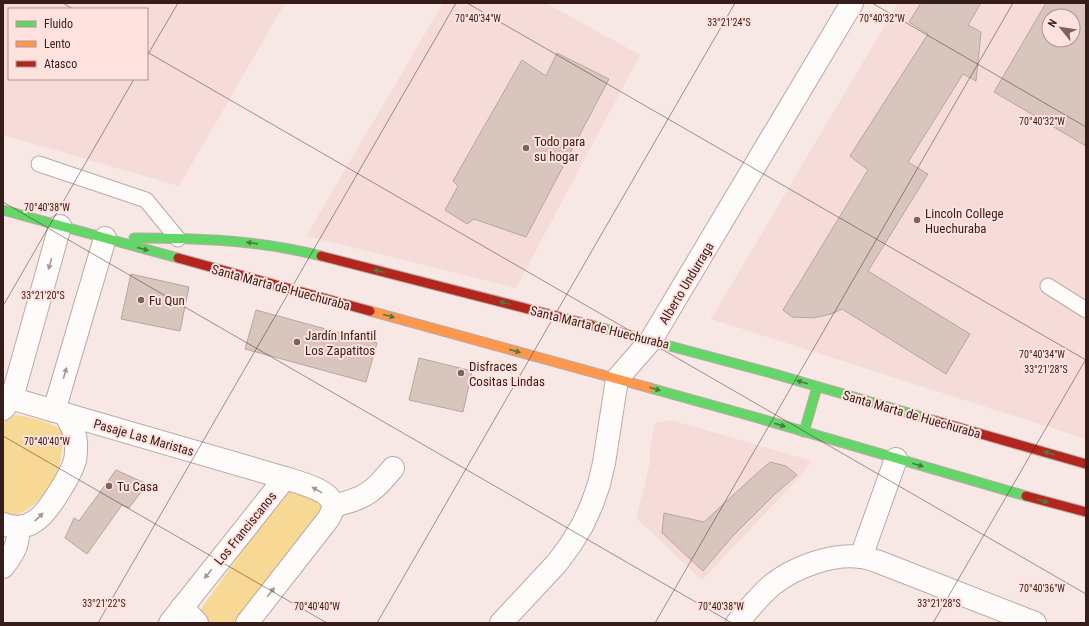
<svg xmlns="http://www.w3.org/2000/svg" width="1089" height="626" font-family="'Roboto Condensed',sans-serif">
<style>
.built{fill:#f5dcd8;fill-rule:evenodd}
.green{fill:#f7d895}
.building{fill:#d8c6be;stroke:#b7a69f;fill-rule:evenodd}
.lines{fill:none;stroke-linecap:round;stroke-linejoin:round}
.lane-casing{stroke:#bca9a6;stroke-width:17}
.street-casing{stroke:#bca9a6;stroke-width:24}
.fast-casing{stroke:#bca9a6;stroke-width:11}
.slow-casing{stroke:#bca9a6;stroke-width:11}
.jam-casing{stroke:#bca9a6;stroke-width:11}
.lane{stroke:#fefcfb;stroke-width:15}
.street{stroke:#fefcfb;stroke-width:22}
.fast{stroke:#63d668;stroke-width:9}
.slow{stroke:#ff974d;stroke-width:9}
.jam{stroke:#b3261e;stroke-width:9}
.oneway{fill:#4c7a40}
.oneway2{fill:#a49895}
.ticks{fill:none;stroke:#361d19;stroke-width:1;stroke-opacity:0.45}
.poi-dot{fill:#7a6460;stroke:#ffe2dd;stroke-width:1.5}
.labels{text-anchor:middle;stroke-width:4;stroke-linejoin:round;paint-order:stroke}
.poi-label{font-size:13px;fill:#361d19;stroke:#ffe2dd;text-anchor:start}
.street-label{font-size:13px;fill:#361d19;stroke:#ffe2dd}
.ticks-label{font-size:10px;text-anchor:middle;fill:#361d19;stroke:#ffe2dd;stroke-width:4;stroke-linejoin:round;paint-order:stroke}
</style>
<rect width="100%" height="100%" fill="#f7e8e5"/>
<g class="built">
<path d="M3 3H285L179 186 3 135ZM9 9H147V79H9Z"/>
<polygon points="443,3 546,3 640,55 516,288 306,236"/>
<path d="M898 3H1086V439L711 319ZM1049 16H1073V40H1049Z"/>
<polygon points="671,420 812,461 796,481 702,580 636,518 650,463 650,448 655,423"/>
</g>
<g class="green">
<path d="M13 415C23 415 58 423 62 432 64 437 63 442 62 447 61 458 60 468 55 477 47 495 24 519 3 516V422L9 417Z"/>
<polygon points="288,487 326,503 248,623 203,623 196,616"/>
</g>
<g class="building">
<polygon points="921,3 981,3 968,25 981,32 976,81 963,74 908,162 928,174 868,271 970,334 946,374 842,309 831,314 813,318 792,317 783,310 868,170 850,156 928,34 909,22"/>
<path d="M1046 3H1086V146L994 92ZM1049 16H1073V40H1049Z"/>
<polygon points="557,53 609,79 526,237 474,219 467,224 445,210 458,186 453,181 522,60 546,76"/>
<polygon points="131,274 189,287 180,331 121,319"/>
<polygon points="256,310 377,343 366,382 245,349"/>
<polygon points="419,358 472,371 463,412 409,400"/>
<polygon points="770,462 786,466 797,475 774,495 732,537 703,571 662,533 664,513 704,522 754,476"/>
<polygon points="116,470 147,484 129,508 122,505 87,554 65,538 74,518 79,521"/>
</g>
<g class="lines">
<defs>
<g id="lane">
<polyline points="39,164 146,200 178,239"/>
<polyline points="1048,286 1086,310"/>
</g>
<g id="street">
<path d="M3 396 285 478C297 482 332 490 333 506 333 510 331 514 329 518L247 623"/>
<polyline points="3,409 12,398 60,226"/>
<polyline points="54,411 105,238"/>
<path d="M333 506C345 503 358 500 368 493 378 487 385 477 393 468"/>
<path d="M3 524C13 528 26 528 35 521 48 513 71 475 75 460 76 456 76 452 76 448 77 435 71 424 65 414"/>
<polyline points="861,557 896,459"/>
<path d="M3 567C14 553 19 545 18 527"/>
<polyline points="182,607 197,623"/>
<polyline points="170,623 285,478"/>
<polyline points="501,623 557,563 571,544 583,524 592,504 599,484 604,463 617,379 651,340 852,3"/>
<path d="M737 623C748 610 759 596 772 585 794 567 833 553 861 557 867 558 873 560 879 562L1035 623"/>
</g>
<g id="fast">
<polyline points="3,210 178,258"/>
<path d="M134 238C197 238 260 240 321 256"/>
<polyline points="591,325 771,373 936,421"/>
<polyline points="650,388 758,418 1026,496"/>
<polyline points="804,432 817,387"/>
</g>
<polyline id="slow" points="370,311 650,388"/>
<g id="jam">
<polyline points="321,256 591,325"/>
<polyline points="178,258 370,311"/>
<polyline points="936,421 1086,464"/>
<polyline points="1026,496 1086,512"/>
</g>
</defs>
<use href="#lane" class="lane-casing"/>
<use href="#street" class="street-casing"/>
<use href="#fast" class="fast-casing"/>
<use href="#slow" class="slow-casing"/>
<use href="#jam" class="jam-casing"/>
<use href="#lane" class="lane"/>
<use href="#street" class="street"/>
<use href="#fast" class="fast"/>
<use href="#slow" class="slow"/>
<use href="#jam" class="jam"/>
</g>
<defs><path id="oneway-solid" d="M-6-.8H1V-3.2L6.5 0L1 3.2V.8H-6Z"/></defs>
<g class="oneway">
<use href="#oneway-solid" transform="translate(252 243) rotate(-172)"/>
<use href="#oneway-solid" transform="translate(143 249) rotate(15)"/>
<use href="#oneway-solid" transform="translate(379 271) rotate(-166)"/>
<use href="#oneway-solid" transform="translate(505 303) rotate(-166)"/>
<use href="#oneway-solid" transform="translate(389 316) rotate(15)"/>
<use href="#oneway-solid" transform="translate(515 351) rotate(15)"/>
<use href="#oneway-solid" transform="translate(802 382) rotate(-164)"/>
<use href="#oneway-solid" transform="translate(655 389) rotate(16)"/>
<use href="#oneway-solid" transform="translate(780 425) rotate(16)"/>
<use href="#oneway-solid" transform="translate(1049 453) rotate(-164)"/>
<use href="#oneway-solid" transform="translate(918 465) rotate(16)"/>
<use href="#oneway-solid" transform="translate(1043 501) rotate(16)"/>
</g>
<g class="oneway2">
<use href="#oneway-solid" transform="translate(50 264) rotate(106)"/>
<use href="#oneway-solid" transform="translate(65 373) rotate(-74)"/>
<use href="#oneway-solid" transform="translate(317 490) rotate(-151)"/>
<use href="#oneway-solid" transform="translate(39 517) rotate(-44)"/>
<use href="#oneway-solid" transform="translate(208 574) rotate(129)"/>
<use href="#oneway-solid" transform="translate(271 592) rotate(-52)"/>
</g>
<path class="ticks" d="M63 3 73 9M467 3 1086 360M872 3 1086 127M147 52 1086 594M147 56 178 3M3 202 732 623M3 306 134 79M3 436 327 623M98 623 456 3M377 623 735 3M655 623 1013 3M933 623 1086 359"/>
<g class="poi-dot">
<circle cx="526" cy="148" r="4"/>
<circle cx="917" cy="220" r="4"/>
<circle cx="141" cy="300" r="4"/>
<circle cx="297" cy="342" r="4"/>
<circle cx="461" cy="373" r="4"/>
<circle cx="109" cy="486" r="4"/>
</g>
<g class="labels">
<g class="poi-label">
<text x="534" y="146">Todo para<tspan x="534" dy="15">su hogar</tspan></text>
<text x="925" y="218">Lincoln College<tspan x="925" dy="15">Huechuraba</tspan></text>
<text x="149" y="305">Fu Qun</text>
<text x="305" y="340">Jardín Infantil<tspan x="305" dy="15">Los Zapatitos</tspan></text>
<text x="469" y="371">Disfraces<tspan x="469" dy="15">Cositas Lindas</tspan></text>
<text x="117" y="491">Tu Casa</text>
</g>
<g class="street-label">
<text transform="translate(686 283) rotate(-59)" y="5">Alberto Undurraga</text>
<text transform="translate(281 287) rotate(15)" y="5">Santa Marta de Huechuraba</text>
<text transform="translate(600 327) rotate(14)" y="5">Santa Marta de Huechuraba</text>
<text transform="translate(912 414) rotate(16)" y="5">Santa Marta de Huechuraba</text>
<text transform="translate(144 437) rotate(16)" y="5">Pasaje Las Maristas</text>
<text transform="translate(245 528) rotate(-51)" y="5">Los Franciscanos</text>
</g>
</g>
<g class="ticks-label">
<text x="478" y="22">70°40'34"W</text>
<text x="882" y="22">70°40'32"W</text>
<text x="729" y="26">33°21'24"S</text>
<text x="1042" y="125">70°40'32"W</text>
<text x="47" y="211">70°40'38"W</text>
<text x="43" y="299">33°21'20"S</text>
<text x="1042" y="358">70°40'34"W</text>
<text x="1046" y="373">33°21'28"S</text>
<text x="47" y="445">70°40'40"W</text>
<text x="1042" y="592">70°40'36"W</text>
<text x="104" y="607">33°21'22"S</text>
<text x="939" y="607">33°21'28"S</text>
<text x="317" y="610">70°40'40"W</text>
<text x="721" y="610">70°40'38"W</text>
</g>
<rect width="1089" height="626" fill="none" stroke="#361d19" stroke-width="8"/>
<rect x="8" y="8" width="140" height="72" fill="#ffe2dd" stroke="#af938f"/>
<rect x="16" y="21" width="20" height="6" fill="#63d668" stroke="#af938f"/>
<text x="44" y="28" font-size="12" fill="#361d19">Fluido</text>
<rect x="16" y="41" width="20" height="6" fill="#ff974d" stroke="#af938f"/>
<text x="44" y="48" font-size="12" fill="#361d19">Lento</text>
<rect x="16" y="61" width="20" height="6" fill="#b3261e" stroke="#af938f"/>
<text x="44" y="68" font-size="12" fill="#361d19">Atasco</text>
<g transform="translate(1061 28) rotate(300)"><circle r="19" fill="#ffe2dd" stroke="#af938f"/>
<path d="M0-3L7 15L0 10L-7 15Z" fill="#7a6460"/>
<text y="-6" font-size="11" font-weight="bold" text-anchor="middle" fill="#361d19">N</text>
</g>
</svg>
